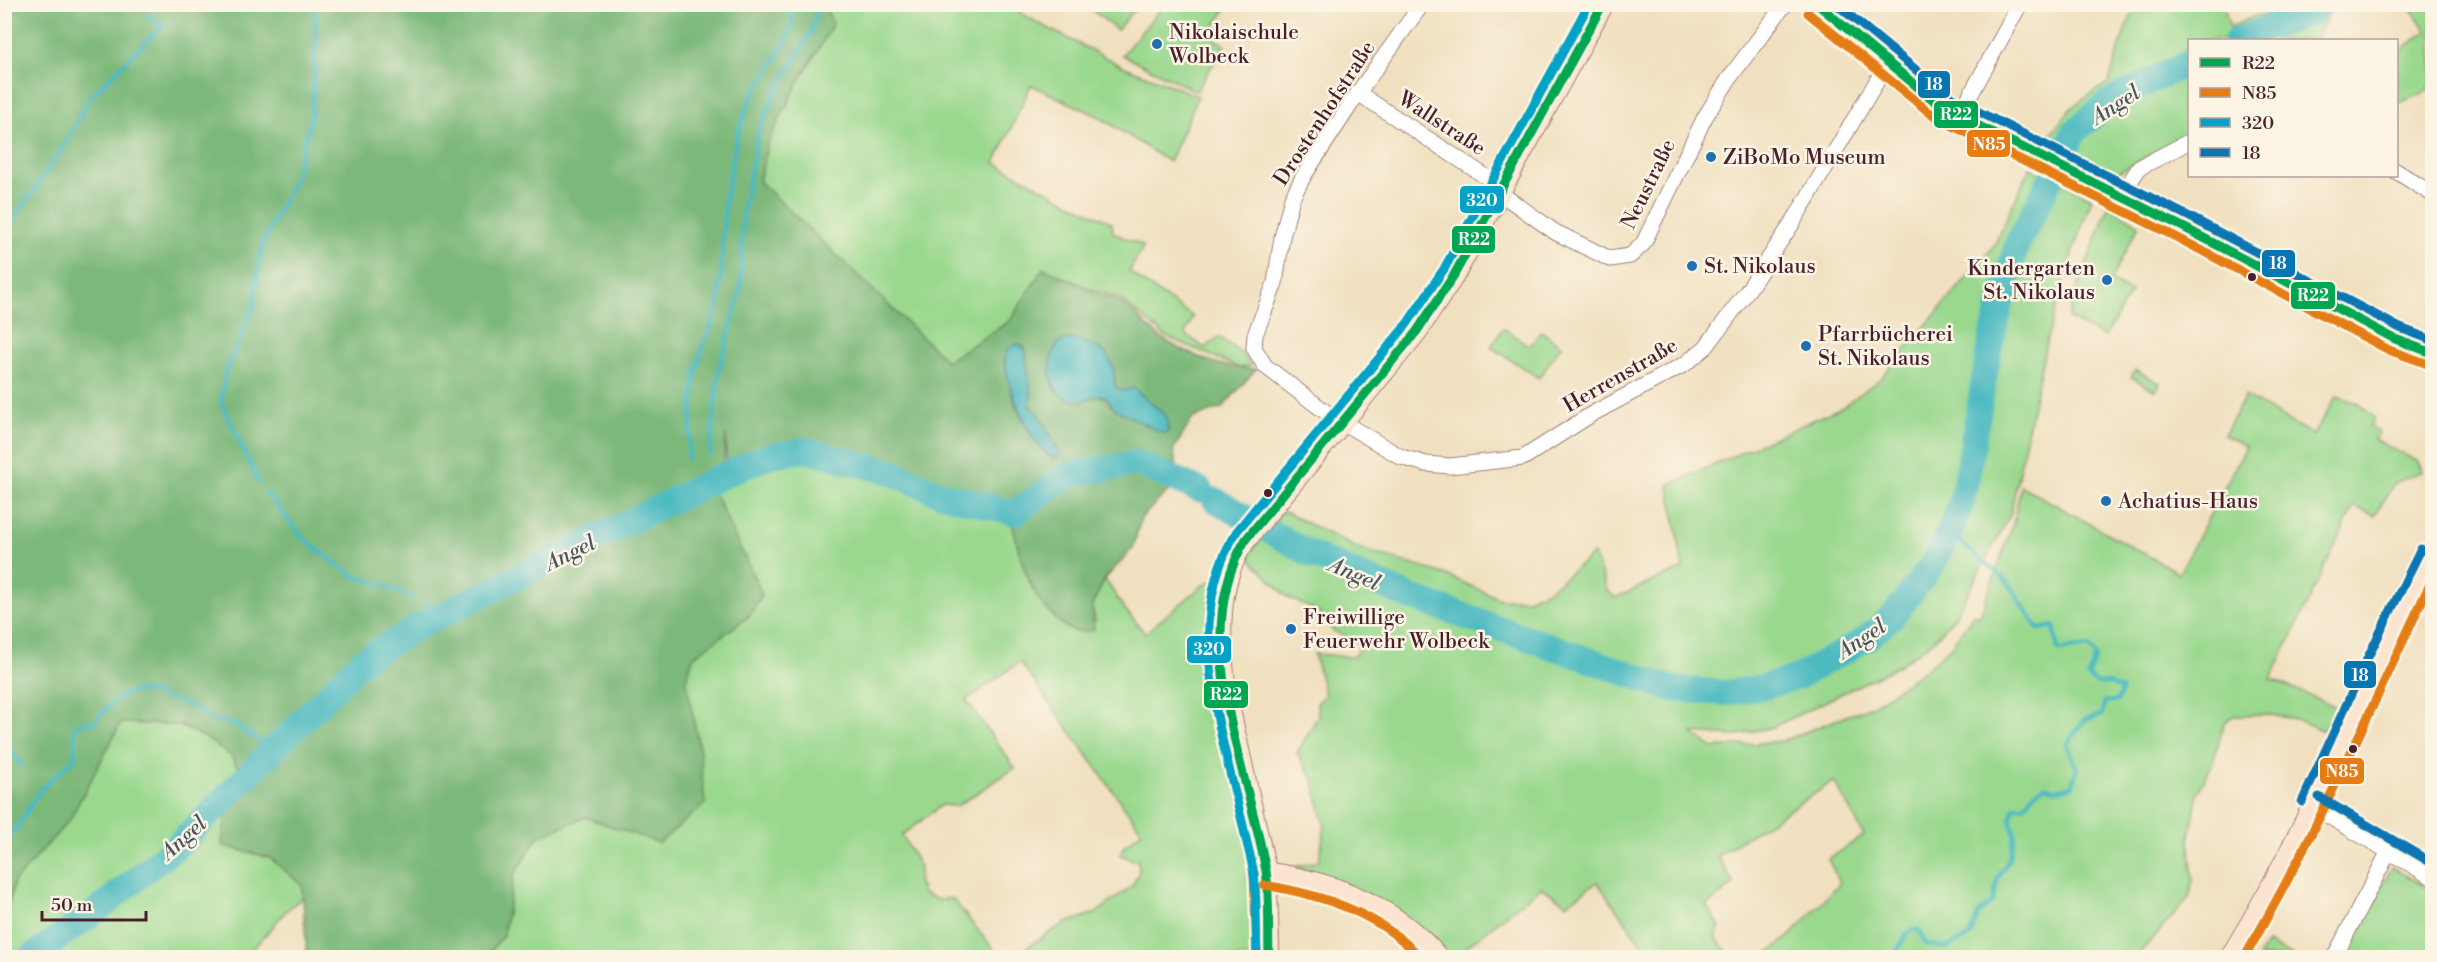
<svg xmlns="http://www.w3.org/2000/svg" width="2437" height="962" font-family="'Libre Bodoni',serif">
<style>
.green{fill:#9ad88e;stroke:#727c5c;stroke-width:1.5;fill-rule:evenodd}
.forest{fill:#7bb879;stroke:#626c52;stroke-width:1.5;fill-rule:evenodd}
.water{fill:#4bbac1;stroke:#4a6c76;stroke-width:1.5}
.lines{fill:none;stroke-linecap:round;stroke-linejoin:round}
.stream{stroke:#4bbac1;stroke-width:4.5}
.river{stroke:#4bbac1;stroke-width:26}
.street-casing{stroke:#9d8076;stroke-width:17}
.secondary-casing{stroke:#9d8076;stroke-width:23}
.street{stroke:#fff;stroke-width:15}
.secondary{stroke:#fce5d0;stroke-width:21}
.bus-1-casing{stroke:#fcf5e5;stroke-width:14}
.bus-2-casing{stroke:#fcf5e5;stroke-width:14}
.bus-3-casing{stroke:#fcf5e5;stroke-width:14}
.bus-4-casing{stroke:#fcf5e5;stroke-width:14}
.bus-1{stroke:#00a651;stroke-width:9}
.bus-2{stroke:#e57d14;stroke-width:9}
.bus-3{stroke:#04a2c6;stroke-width:9}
.bus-4{stroke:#0776b2;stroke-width:9}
.poi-dot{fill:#1f6fb2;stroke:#fcf5e5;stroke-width:2}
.bus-dot{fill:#4a1f2b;stroke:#fcf5e5;stroke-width:2}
.labels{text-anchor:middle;stroke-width:5;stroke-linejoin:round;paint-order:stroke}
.poi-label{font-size:21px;fill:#4a1f2b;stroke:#fcf5e5;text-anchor:start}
.street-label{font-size:21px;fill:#4a1f2b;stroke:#fcf5e5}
.water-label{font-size:22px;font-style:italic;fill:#4a5560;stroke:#fcf5e5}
.line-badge{stroke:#fcf5e5;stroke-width:2}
.badge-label{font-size:16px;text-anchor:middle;font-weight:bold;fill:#fff}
</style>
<rect width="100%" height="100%" fill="#fcf5e5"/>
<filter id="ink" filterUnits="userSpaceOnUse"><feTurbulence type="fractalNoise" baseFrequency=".0167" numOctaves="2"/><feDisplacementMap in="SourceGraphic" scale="12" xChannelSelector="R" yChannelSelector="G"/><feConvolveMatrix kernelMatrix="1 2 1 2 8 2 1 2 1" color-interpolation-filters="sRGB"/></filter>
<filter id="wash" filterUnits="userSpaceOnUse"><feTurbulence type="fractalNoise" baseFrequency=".008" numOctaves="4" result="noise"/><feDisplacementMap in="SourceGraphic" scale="24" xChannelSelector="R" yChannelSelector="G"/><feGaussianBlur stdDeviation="1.35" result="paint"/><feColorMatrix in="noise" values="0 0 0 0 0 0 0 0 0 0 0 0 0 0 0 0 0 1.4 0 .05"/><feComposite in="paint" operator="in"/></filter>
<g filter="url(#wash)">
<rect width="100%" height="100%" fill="#f0e0c0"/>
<g class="green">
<polygon points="824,5 1008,5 1036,22 1122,66 1198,96 1169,162 1098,116 1031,85 995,163 1068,202 1112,223 1113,233 1144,246 1129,272 1193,317 1185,334 1205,348 1219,337 1241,353 1252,365 1240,368 1165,336 1119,298 1090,289 1044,268 1010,321 947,362 759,181 768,142 798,83 833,24"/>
<polygon points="1086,5 1138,5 1117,30"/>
<polygon points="1164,5 1219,5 1225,10 1209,35 1225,46 1196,91 1122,55"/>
<polygon points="2172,5 2223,5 2230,27 2255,16 2283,11 2294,5 2321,5 2326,20 2316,40 2190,40 2189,134 2117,173 2097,171 2042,146 2072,107 2109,82 2126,27 2135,9 2145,13"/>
<polygon points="2408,5 2432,5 2432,84 2426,92 2397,104 2397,53 2427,31"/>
<polygon points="2030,167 2092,198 2072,254 2047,338 2010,515 1954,618 1933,641 1898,666 1773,727 1733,736 1693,733 1713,748 1782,741 1872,706 1928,668 1953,644 1973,615 1980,616 2013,524 2021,486 2179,573 2246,447 2224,435 2245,396 2313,435 2337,396 2357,403 2374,417 2370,427 2379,432 2375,440 2417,461 2423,471 2394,483 2375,516 2354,506 2271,679 2337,707 2324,731 2296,719 2271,715 2233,716 2224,724 2213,762 2198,793 2189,840 2193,880 2189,898 2136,957 1763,957 1791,935 1840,883 1828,859 1864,835 1834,781 1717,856 1734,884 1706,906 1720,926 1715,937 1732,957 1651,957 1597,882 1567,904 1541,887 1465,948 1471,957 1445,957 1348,885 1294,867 1319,861 1325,826 1313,779 1297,753 1318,716 1317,704 1325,694 1314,654 1354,657 1361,645 1332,630 1320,613 1287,597 1250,559 1250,553 1283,511 1357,548 1444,574 1500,599 1527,599 1550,589 1594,554 1607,590 1615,598 1683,568 1669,485 1842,407 1881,378 1994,246"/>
<polygon points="2109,205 2139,225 2110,281 2131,292 2105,337 2068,318 2076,291"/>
<polygon points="1503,328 1530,346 1541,331 1561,346 1539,378 1491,347"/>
<polygon points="2135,370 2160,383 2156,391 2131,377"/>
<path d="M820 460 883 476 939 499 1011 521 1033 590 1095 621 1092 605 1105 579 1123 607 1145 633 1202 586 1213 580 1212 668 1244 815 1255 875 1263 957 485 958 503 936 514 874 539 836 585 817 659 842 700 753 686 681 693 657 749 616 762 594 714 493 780 462ZM1020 662 1142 831 1124 846 1120 855 1138 861 1139 872 1132 886 1096 913 1063 924 1015 955 995 951 952 898 939 900 923 894 918 880 920 867 902 835 942 805 957 806 1015 768 966 700Z"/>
<polygon points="121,723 178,725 206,738 231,756 248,786 227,808 222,845 270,858 302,885 303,897 286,911 246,957 5,958 5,919 14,882 70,819"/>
<polygon points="2392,867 2432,891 2432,957 2344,957"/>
<polygon points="2267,943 2295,957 2258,957"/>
</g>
<path class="forest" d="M5 5H824L833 24 798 83 768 142 759 181 947 361 1010 321 1043 268 1090 289C1098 298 1111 295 1120 302 1136 312 1147 329 1163 339 1188 355 1226 370 1256 369L1222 408 1193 418 1173 450 1180 479 1141 518 1133 548 1105 579 1092 605 1094 630C1086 632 1079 633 1071 630 1059 625 1038 601 1033 589 1024 574 1011 525 1011 508L808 444 764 453 726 470V435L722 476 714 493 762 594 749 616 693 657 686 680 700 753 705 804 659 843 585 817 539 836 514 874 503 936 485 957H307L302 885 270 858 222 845 227 808 248 785 231 756 206 738 178 725 121 723 70 819 14 882 5 919ZM1021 345 1025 349 1031 396 1029 407 1038 414 1057 447 1055 459C1040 455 1017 411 1013 397 1009 385 1007 372 1004 359ZM1108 357 1114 371 1115 387 1123 391 1134 388 1167 417 1168 431 1110 405 1108 399C1081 385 1045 417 1051 358Z"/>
<g class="water">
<path d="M1068 339C1087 341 1108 347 1113 368 1115 374 1114 381 1115 387L1123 391 1134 388 1167 417 1168 431 1165 433 1160 432 1115 409 1108 399 1102 395C1094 396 1087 401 1079 401 1048 402 1044 362 1058 343Z"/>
<path d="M1018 344 1025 349 1031 396 1029 407 1038 414 1059 451 1057 458 1055 459C1033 453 997 370 1007 349Z"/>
</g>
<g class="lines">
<g class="stream">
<polyline points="140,4 140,5"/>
<polyline points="4,229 29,198 59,153 91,96 163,25 147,15"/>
<polyline points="710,455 719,370 741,289 743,210 758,132 776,92 811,33 815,17 813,4"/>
<polyline points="688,458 695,378 701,352 719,303 725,201 736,139 749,103 786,41 792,24 792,4"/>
<polyline points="709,472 711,481"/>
<polyline points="259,483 221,402 225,374 253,307 262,244 294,180 311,119 316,46 316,27 313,4"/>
<polyline points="684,483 686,494"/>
<polyline points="266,492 303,538 339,566 357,577 381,584 414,599"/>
<polyline points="424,602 433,608 439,616"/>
<polyline points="4,739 21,766"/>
<polyline points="4,840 16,829 41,789 75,758 75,727 85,721 92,724 115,700 131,692 149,691 196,709 216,721 231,723 273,749"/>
<polyline points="1893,958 1907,933 1918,929 1926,944 1946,948 1970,936 1978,914 1993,902 1998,878 2009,859 2015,835 2010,819 2014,807 2024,806 2031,796 2044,786 2058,790 2072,786 2077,769 2067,744 2084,720 2102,715 2104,702 2117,701 2122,689 2108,683 2097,684 2088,676 2096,657 2089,647 2058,650 2054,626 2038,629 2007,581 1949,533"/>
</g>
<g class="river">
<polyline points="2237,40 2312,12 2322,4"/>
<polyline points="1215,500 1308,553 1410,597 1672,689 1727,693 1763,687 1798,677 1866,639 1893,616 1932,565 1949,533 1961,504 1968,472 1990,345 2016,247 2075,131 2109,102 2190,62"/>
<polyline points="30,958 99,909 178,845 362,661 421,625 722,476 771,455 806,450 893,473 941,494 1015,513 1067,475 1137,463 1200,490"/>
</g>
</g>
</g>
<g filter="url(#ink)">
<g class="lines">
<defs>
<g id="street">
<polyline points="1422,4 1358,93 1303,177 1292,198 1282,237 1275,283 1255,335 1254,348 1265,366 1327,413 1401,457 1426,464 1450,466 1523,458 1592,414 1685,364 1706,347 1748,290 1793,222 1887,64"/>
<polyline points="1358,93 1503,188"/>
<polyline points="1959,116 2020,4"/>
<polyline points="2396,171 2432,194"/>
<polyline points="1500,193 1555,232 1610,259 1630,256 1643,244 1705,117 1730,77 1785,4"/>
<polyline points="2121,196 2139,168 2190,141"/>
<polyline points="2313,807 2432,877"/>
<polyline points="2334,958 2389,851"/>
</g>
<g id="secondary">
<polyline points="1816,4 1937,103 1959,116 2183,227 2395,339 2432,353"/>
<path d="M1266 873C1332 882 1395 907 1438 958"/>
<path d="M1269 958 1266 873 1226 694C1219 644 1214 582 1246 539L1417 331 1454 275 1603 4"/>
<path d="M2230 958C2310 830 2365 688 2432 554"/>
</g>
</defs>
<use href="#street" class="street-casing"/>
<use href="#secondary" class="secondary-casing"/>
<use href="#street" class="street"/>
<use href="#secondary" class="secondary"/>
<defs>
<g id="bus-1">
<polyline points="1817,4 1937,103 1959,116 2183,227 2395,339 2432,353"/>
<path d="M1269 958C1268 929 1270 899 1266 871 1248 769 1187 635 1246 539L1417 331 1454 275 1603 4"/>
</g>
<g id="bus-2">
<polyline points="1808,13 1929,112 1953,126 2178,238 2389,350 2428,364"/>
<polyline points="1254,873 1257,958"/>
<path d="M1264 885C1323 895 1379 913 1421 958"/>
<path d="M2244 958C2316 836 2371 707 2432 580"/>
</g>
<path id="bus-3" d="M1257 958C1256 930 1257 902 1254 875 1252 860 1247 845 1244 830 1223 737 1180 619 1237 531L1407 324 1444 269 1589 4"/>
<g id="bus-4">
<polyline points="1836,4 1944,93 1965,105 2188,216 2400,328 2432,340"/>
<polyline points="2319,797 2432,863"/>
<polyline points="2302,802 2369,655 2421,549"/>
</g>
</defs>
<use href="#bus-1" class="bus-1-casing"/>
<use href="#bus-2" class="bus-2-casing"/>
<use href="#bus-3" class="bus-3-casing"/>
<use href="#bus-4" class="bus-4-casing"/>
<use href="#bus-1" class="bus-1"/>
<use href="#bus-2" class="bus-2"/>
<use href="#bus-3" class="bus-3"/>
<use href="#bus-4" class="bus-4"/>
</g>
</g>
<g class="poi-dot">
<circle cx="1157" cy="44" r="6"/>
<circle cx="1711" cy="157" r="6"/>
<circle cx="1692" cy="266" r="6"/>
<circle cx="2107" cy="280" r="6"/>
<circle cx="1806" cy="346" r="6"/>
<circle cx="2106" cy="501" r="6"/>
<circle cx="1291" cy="629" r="6"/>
</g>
<g class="bus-dot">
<circle cx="2252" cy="277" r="5"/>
<circle cx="1268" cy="493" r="5"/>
<circle cx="2353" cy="749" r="5"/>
</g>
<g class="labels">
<g class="poi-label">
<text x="1169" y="39">Nikolaischule<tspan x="1169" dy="24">Wolbeck</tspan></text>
<text x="1723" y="164">ZiBoMo Museum</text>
<text x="1704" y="273">St. Nikolaus</text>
<text x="2095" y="275" text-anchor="end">Kindergarten<tspan x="2095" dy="24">St. Nikolaus</tspan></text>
<text x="1818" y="341">Pfarrbücherei<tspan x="1818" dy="24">St. Nikolaus</tspan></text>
<text x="2118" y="508">Achatius-Haus</text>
<text x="1303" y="624">Freiwillige<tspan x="1303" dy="24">Feuerwehr Wolbeck</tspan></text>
</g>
<g class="street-label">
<text transform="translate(1324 113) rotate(-57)" y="7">Drostenhofstraße</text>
<text transform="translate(1442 123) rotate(33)" y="7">Wallstraße</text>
<text transform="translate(1648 184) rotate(-64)" y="7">Neustraße</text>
<text transform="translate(1620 375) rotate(-30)" y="7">Herrenstraße</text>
</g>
<g class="water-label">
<text transform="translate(2115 104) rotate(-33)" y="8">Angel</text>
<text transform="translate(570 552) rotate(-26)" y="8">Angel</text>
<text transform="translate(1355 573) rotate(23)" y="8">Angel</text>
<text transform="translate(1861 638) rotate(-34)" y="8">Angel</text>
<text transform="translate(183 837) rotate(-42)" y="8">Angel</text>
</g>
</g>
<g class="line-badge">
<rect x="1917" y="70" width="34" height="29" rx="6" fill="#0776b2"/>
<rect x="1933" y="100" width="46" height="29" rx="6" fill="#00a651"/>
<rect x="1966" y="129" width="45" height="29" rx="6" fill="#e57d14"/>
<rect x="1459" y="185" width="46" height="29" rx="6" fill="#04a2c6"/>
<rect x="1451" y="225" width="45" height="29" rx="6" fill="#00a651"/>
<rect x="2261" y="249" width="35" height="29" rx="6" fill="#0776b2"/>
<rect x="2290" y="281" width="46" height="29" rx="6" fill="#00a651"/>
<rect x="1186" y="635" width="46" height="29" rx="6" fill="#04a2c6"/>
<rect x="2343" y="660" width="34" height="29" rx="6" fill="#0776b2"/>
<rect x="1203" y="680" width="46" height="29" rx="6" fill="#00a651"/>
<rect x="2319" y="757" width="46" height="28" rx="6" fill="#e57d14"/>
</g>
<g class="badge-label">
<text x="1934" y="90">18</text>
<text x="1956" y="120">R22</text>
<text x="1989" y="150">N85</text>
<text x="1482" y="206">320</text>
<text x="1474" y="245">R22</text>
<text x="2278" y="269">18</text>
<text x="2313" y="301">R22</text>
<text x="1209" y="655">320</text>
<text x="2360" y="681">18</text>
<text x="1226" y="700">R22</text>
<text x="2342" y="777">N85</text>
</g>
<rect width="2437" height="962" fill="none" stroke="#fcf5e5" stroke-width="24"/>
<rect x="2188" y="39" width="210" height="138" fill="#fcf5e5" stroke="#b59f9b" stroke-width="1.5"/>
<rect x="2200" y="58" width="30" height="9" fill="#00a651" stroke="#b59f9b" stroke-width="1.5"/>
<text x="2242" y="69" font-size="18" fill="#4a1f2b">R22</text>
<rect x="2200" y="88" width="30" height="9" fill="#e57d14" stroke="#b59f9b" stroke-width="1.5"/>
<text x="2242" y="99" font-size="18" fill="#4a1f2b">N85</text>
<rect x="2200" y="118" width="30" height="9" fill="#04a2c6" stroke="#b59f9b" stroke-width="1.5"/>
<text x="2242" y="129" font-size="18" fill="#4a1f2b">320</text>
<rect x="2200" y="148" width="30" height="9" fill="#0776b2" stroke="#b59f9b" stroke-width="1.5"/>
<text x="2242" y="159" font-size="18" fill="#4a1f2b">18</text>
<path d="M42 911v9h104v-9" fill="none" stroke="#4a1f2b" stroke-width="3"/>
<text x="51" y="911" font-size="18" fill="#4a1f2b" stroke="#fcf5e5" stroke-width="4.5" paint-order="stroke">50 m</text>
</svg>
